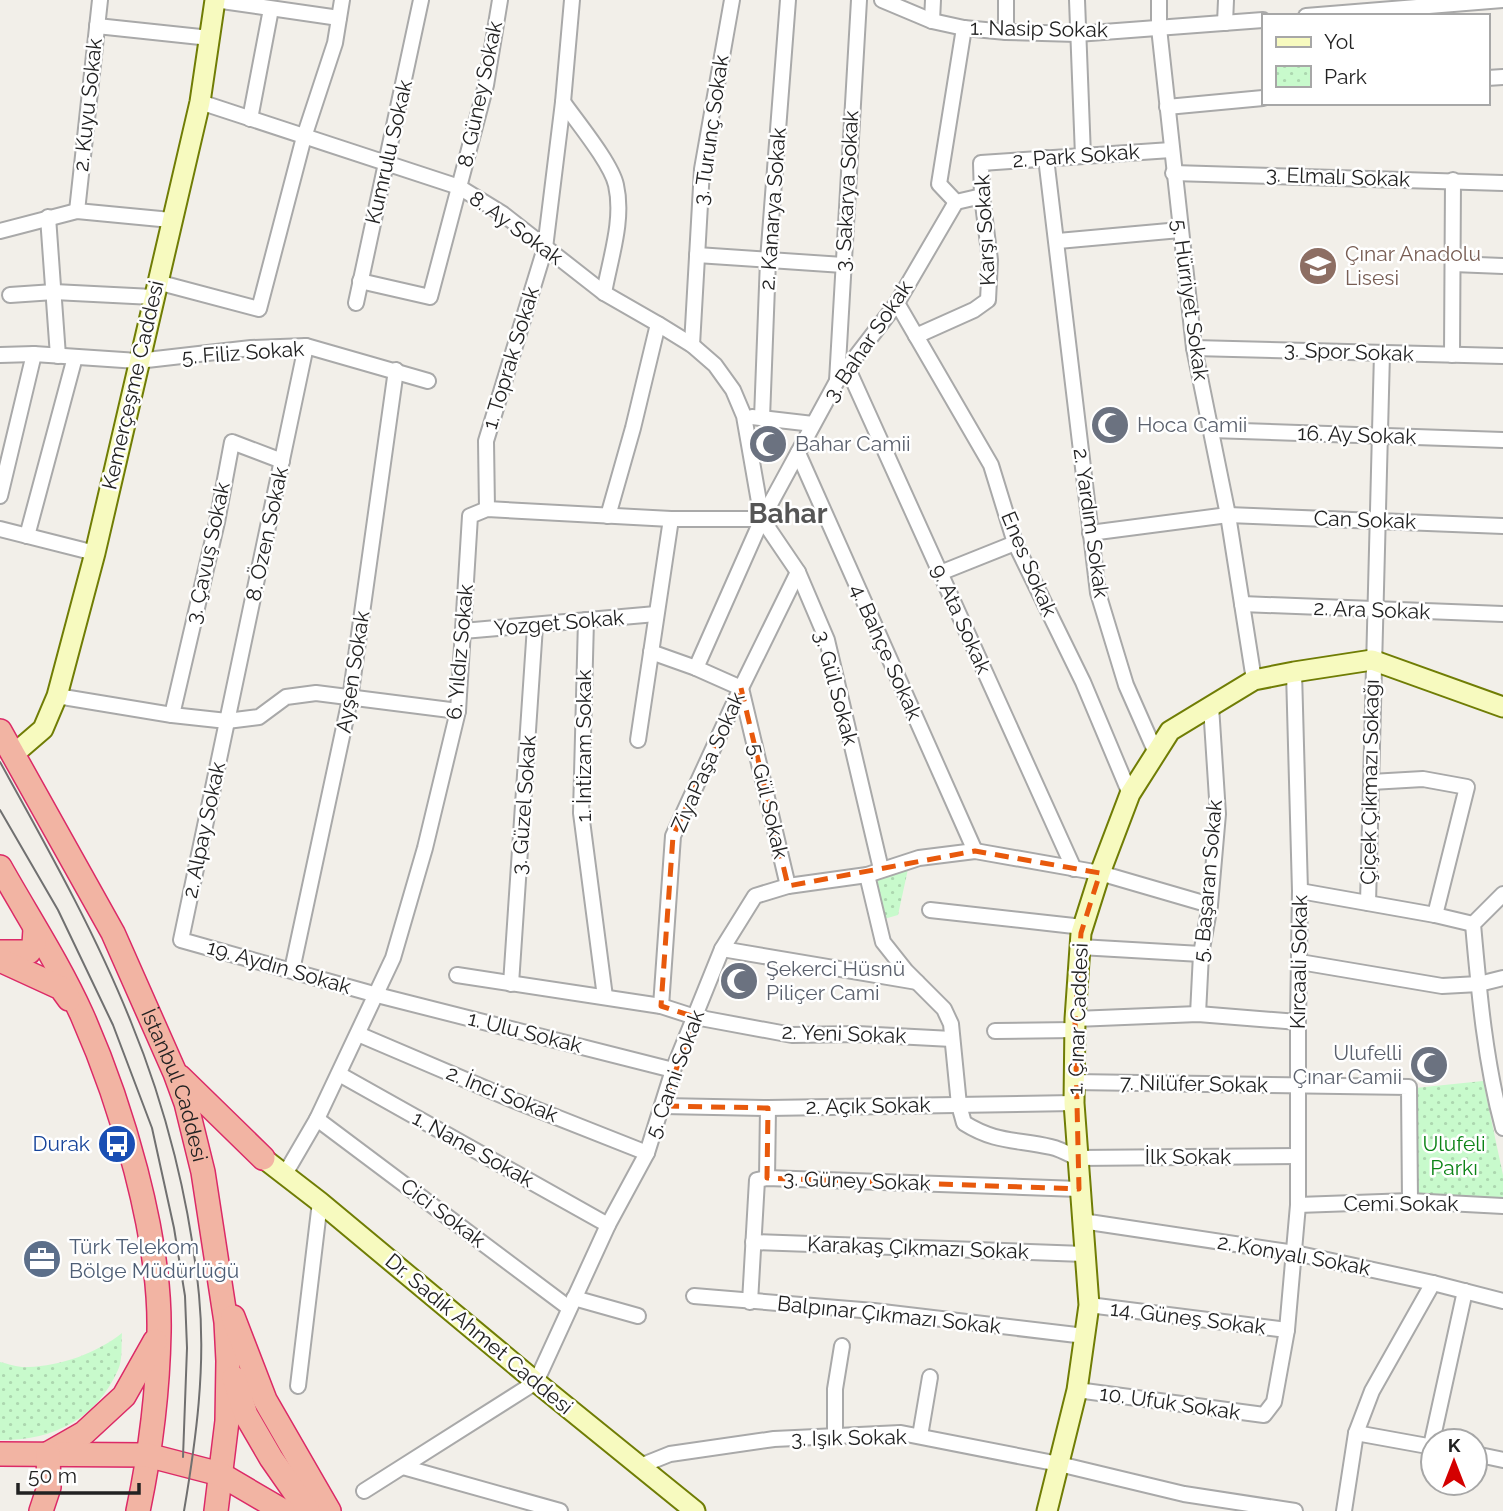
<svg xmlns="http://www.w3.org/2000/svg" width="1503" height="1511" font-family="Raleway,sans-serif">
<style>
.park{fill:url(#park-dots)}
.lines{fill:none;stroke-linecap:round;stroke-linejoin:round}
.minor-casing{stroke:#a9a9a9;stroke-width:18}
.secondary-casing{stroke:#707d05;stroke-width:23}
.trunk-casing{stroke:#dc2a67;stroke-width:26}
.minor{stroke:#fff;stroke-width:14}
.secondary{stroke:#f7fabf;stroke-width:19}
.trunk{stroke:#f2b4a3;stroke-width:23}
.tram{stroke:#707070;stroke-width:2}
.marked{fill:none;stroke:#e8590c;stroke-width:5;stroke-dasharray:14 9;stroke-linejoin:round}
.labels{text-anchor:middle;stroke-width:5;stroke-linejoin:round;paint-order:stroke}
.street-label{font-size:21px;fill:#222;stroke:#fff}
.education-label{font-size:21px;fill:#785e54;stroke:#fff;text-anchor:start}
.worship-label{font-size:21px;fill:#5b616d;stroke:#fff;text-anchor:start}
.transit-label{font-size:21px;fill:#164399;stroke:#fff;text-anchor:end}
.park-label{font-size:21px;fill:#0c8416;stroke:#fff}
.service-label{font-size:21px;fill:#4e5e75;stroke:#fff;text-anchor:start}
.district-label{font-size:28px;font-weight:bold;fill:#555;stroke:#fff}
</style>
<defs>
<pattern id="park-dots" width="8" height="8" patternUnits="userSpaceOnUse" patternTransform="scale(1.75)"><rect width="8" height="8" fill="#c8facc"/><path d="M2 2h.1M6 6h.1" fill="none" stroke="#acd6af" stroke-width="1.8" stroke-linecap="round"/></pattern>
</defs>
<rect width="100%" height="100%" fill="#f2efe9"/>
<g class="park">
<polygon points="908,869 898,915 884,919 877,880"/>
<polygon points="1483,1081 1503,1175 1503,1201 1411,1198 1415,1088"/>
<path d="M122 1333C121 1344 123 1360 118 1370 96 1420 51 1441 0 1440V1362C9 1364 19 1368 28 1367 61 1366 97 1353 122 1333Z"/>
</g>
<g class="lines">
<defs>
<g id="minor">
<polyline points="215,0 339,18"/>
<polyline points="882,0 932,21 964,28 1006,32 1077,34 1263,20"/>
<polyline points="1077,0 1083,156"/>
<polyline points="1159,0 1159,28 1194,348 1228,515 1254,680"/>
<polyline points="1306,16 1503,0"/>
<polyline points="932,21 933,0"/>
<polyline points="1225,23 1226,0"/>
<polyline points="97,26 210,38"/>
<polyline points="964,28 939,184 956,202 982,196"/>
<polyline points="1006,32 1006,0"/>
<polyline points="1487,78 1503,77"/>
<polyline points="200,102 459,187 503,214 604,293 658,324 692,345 715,365 733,390 744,416 762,519 798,572 827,640 881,869"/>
<path d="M563 102C577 122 611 163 616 185 624 220 610 259 604 293"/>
<polyline points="1167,107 1263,98"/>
<polyline points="250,119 271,9"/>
<polyline points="1046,158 1098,593 1126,685 1156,753"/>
<polyline points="1173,173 1503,183"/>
<polyline points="77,211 100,0"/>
<polyline points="48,217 58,356"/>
<polyline points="0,231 77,211 171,220"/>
<polyline points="1058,241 1180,230"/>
<polyline points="697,255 843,265"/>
<polyline points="1453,264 1503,266"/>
<polyline points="360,281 430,297 486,85 500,0"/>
<polyline points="157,282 259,309 304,137 335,43 342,0"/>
<polyline points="10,295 54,292 153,297"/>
<polyline points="356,303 421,0"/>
<polyline points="897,303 991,465 1015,543 1083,682 1130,794"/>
<polyline points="916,336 974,310 988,300 990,260 982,196 981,163 1171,150"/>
<polyline points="692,345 702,169 732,0"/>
<polyline points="306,346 181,940 377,995 673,1070"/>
<polyline points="1194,348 1503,356"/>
<polyline points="0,355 34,354 138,361 251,348 306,346 428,381"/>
<polyline points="1452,355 1453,180"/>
<polyline points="848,369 1074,869"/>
<polyline points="837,381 859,0"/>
<polyline points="752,417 813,424"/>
<polyline points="762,418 768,260 788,0"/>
<polyline points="1211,430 1503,440"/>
<polyline points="798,453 975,851"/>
<polyline points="0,496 34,354"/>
<polyline points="487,509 486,441 545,248 563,102 572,0"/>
<polyline points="608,516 633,428 658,324"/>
<polyline points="0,529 95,553"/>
<polyline points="1090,533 1228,515 1503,526"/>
<polyline points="27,536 75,357"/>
<polyline points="940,573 1015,543"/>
<polyline points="1242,604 1503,614"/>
<polyline points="586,620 581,813 605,997"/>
<polyline points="463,631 656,614"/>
<polyline points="651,652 696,668 741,688 788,886"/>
<polyline points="696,668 762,519 837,381 897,303 956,202"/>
<polyline points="57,696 172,715 227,721 259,717 286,697 316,693 458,711"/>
<polyline points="172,715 217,522 232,442 282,461"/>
<polyline points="638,740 671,519"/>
<polyline points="1371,782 1423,779 1467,787 1435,915"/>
<path d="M867 875 883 942 906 971 944 1009 951 1024 959 1105 964 1123C996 1143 1016 1139 1051 1147 1060 1149 1069 1154 1077 1158L1298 1156"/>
<polyline points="1300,891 1435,915 1473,924"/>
<path d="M1503 894 1473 924C1479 992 1485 1062 1503 1128"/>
<polyline points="1368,903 1382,353"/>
<polyline points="930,910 1083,927"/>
<polyline points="1080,947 1201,954"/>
<polyline points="722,949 917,982"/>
<polyline points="1300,962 1442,986 1479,984 1503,978"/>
<polyline points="292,970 350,699 396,370"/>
<polyline points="457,975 661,1006 695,1017 792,1035 857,1034 952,1039"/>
<polyline points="511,984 535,626"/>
<polyline points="661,1006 673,836 741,688 798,572"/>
<polyline points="1198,1014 1201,954 1210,905 1218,814 1211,706"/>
<polyline points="1075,1019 1198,1014 1298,1022"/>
<polyline points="995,1031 1075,1030"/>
<polyline points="358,1034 508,1098 647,1153"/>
<polyline points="339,1074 608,1225"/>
<polyline points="1074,1082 1409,1087 1410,1201"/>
<polyline points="663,1106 768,1108 1074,1103"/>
<polyline points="317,1119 569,1308"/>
<polyline points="285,1174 317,1119 393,958 425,848 458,711 470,516 487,509 671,519 762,519"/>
<polyline points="767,1178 768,1108"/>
<polyline points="1298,1205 1410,1201 1503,1206"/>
<polyline points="1082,1221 1295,1253 1433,1283 1503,1301"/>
<polyline points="753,1242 1084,1254"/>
<polyline points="694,1296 874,1311 1085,1336"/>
<polyline points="574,1298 638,1316"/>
<polyline points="750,1302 757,1180 767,1178 1079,1189"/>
<polyline points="1089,1305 1287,1330"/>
<polyline points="298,1386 320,1202"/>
<polyline points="1077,1390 1264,1415 1274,1402 1287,1330 1298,1205 1298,1022 1300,891 1294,672"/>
<polyline points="1356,1433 1433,1447"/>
<polyline points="835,1436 835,1389 842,1346"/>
<polyline points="920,1436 930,1377"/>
<polyline points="1431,1446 1465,1291"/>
<polyline points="1475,1454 1503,1460"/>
<polyline points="640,1466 670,1454 774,1439 901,1433 1059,1464 1184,1494 1295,1511"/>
<polyline points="403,1467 560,1511"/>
<polyline points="364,1491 536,1382 608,1225 647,1153 673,1070 722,949 755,896 788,886 867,875 919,858 975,851 1100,873 1210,905"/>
<polyline points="1344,1511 1356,1433 1372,1391 1433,1283"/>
</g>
<g id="secondary">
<polyline points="14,754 43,729 57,696 95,553 200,102 215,0"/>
<polyline points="263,1158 320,1202 536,1382 695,1511"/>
<polyline points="1047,1511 1077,1390 1089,1305 1074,1103 1075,1019 1081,933 1100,873 1130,794 1170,731 1254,680 1294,672 1372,660 1503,707"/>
</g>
<g id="trunk">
<path id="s1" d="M0 731 113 933 175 1073 186 1103 203 1172 226 1322 228 1361 227 1421 216 1511"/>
<path d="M0 867C27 915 59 964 82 1015 121 1103 161 1236 159 1332 158 1390 150 1454 138 1511"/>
<polyline points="0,952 29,952 34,944 35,929"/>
<polyline points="0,960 61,988 69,999"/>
<polyline points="180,1077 263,1158"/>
<polyline points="233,1317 265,1400 329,1511"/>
<polyline points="234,1378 246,1415 271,1458 308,1511"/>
<polyline points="49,1453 84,1433 124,1396 155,1341"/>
<polyline points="0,1454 147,1455 220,1474 283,1511"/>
<polyline points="41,1511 49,1487 48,1454"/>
</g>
</defs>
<use href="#minor" class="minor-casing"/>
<use href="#secondary" class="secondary-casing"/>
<use href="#trunk" class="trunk-casing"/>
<use href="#minor" class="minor"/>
<use href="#secondary" class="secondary"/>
<use href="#trunk" class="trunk"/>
<g class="tram">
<path d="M0 762C47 847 95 932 131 1022 166 1107 190 1203 199 1295 206 1367 196 1440 184 1511"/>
<polyline points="0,810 58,910 113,1025 152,1128 174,1228 185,1296 187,1348 183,1457"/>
</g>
</g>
<path class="marked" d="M741 688 788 886 975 851 1100 873 1081 933 1075 1019 1079 1189 767 1178 768 1108 663 1106 695 1017 661 1006 673 836Z"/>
<defs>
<symbol id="school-disc" viewBox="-11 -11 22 22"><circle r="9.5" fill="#8d6e63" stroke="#fff"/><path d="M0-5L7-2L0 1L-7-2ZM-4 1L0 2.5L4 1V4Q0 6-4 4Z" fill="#fff"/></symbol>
<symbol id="mosque-disc" viewBox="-11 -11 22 22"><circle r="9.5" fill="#6b7280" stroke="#fff"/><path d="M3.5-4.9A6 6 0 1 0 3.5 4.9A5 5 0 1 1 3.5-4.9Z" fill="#fff"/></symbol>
<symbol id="bus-disc" viewBox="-11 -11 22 22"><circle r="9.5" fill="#1a4fb4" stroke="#fff"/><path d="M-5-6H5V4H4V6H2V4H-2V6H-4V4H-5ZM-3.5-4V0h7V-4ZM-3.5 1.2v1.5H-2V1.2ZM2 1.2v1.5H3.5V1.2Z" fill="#fff"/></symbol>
<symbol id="office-disc" viewBox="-11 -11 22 22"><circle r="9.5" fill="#5c6f8a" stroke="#fff"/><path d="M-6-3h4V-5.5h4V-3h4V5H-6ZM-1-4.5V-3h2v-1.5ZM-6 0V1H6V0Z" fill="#fff"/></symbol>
</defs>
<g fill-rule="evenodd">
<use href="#school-disc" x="1296" y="244" width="44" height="44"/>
<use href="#mosque-disc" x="1088" y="403" width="44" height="44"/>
<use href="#mosque-disc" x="746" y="422" width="44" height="44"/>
<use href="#mosque-disc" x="717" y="959" width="44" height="44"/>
<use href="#mosque-disc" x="1407" y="1043" width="44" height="44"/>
<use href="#bus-disc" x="95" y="1122" width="44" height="44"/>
<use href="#office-disc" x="20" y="1237" width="44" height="44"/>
</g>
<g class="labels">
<g class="street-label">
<text transform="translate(1039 29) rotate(1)" y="7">1. Nasip Sokak</text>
<text transform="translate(480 94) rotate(-78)" y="7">8. Güney Sokak</text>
<text transform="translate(88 105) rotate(-84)" y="7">2. Kuyu Sokak</text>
<text transform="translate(711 130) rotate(-82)" y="7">3. Turunç Sokak</text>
<text transform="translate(389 152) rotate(-77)" y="7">Kumrulu Sokak</text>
<text transform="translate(1076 156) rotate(-4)" y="7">2. Park Sokak</text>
<text transform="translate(1338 177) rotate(2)" y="7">3. Elmalı Sokak</text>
<text transform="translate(847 191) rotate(-87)" y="7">3. Sakarya Sokak</text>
<text transform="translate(773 209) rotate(-86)" y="7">2. Kanarya Sokak</text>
<text transform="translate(516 228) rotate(36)" y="7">8. Ay Sokak</text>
<text transform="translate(985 230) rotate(-93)" y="7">Karşı Sokak</text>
<text transform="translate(1190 300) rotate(82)" y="7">5. Hürriyet Sokak</text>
<text transform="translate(868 341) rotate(-56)" y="7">3. Bahar Sokak</text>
<text transform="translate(1349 352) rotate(2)" y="7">3. Spor Sokak</text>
<text transform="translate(243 353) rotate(-4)" y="7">5. Filiz Sokak</text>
<text transform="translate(511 358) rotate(-73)" y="7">1. Toprak Sokak</text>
<text transform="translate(133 385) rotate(-77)" y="7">Kemerçeşme Caddesi</text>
<text transform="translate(1357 435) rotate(2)" y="7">16. Ay Sokak</text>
<text transform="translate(1365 520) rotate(2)" y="7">Can Sokak</text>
<text transform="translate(1091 523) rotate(82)" y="7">2. Yardım Sokak</text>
<text transform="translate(267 534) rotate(-78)" y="7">8. Özen Sokak</text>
<text transform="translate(208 553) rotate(-78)" y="7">3. Çavuş Sokak</text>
<text transform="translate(1029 564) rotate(67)" y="7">Enes Sokak</text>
<text transform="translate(1372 610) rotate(2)" y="7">2. Ara Sokak</text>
<text transform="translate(961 619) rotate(66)" y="7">9. Ata Sokak</text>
<text transform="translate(559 623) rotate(-5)" y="7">Yozget Sokak</text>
<text transform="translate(460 652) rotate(-85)" y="7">6. Yıldız Sokak</text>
<text transform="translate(886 652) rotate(66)" y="7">4. Bahçe Sokak</text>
<text transform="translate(353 672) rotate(-81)" y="7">Ayşen Sokak</text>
<text transform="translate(836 688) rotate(75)" y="7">3. Gül Sokak</text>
<text transform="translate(584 746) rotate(-90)" y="7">1. İntizam Sokak</text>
<text transform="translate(708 762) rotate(-66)" y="7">ZiyaPaşa Sokak</text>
<text transform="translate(1370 782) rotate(-89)" y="7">Çiçek Çıkmazı Sokağı</text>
<text transform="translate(768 801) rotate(77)" y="7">5. Gül Sokak</text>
<text transform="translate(524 805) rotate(-86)" y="7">3. Güzel Sokak</text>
<text transform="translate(204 830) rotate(-78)" y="7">2. Alpay Sokak</text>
<text transform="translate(1208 881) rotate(-85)" y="7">5. Başaran Sokak</text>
<text transform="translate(1299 962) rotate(-89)" y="7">Kırcaali Sokak</text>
<text transform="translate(279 967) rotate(16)" y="7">19. Aydın Sokak</text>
<text transform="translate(1078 1019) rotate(-88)" y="7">1. Çınar Caddesi</text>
<text transform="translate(525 1032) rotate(14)" y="7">1. Ulu Sokak</text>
<text transform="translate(844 1034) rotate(2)" y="7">2. Yeni Sokak</text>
<text transform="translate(675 1074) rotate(-70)" y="7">5. Cami Sokak</text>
<text transform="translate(1194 1084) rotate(1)" y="7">7. Nilüfer Sokak</text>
<text dy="7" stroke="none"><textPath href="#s1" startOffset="396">İstanbul Caddesi</textPath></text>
<text transform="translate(502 1094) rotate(22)" y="7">2. İnci Sokak</text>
<text transform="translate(868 1106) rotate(-1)" y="7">2. Açık Sokak</text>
<text transform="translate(473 1149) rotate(29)" y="7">1. Nane Sokak</text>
<text x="1188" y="1164">İlk Sokak</text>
<text transform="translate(857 1181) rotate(2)" y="7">3. Güney Sokak</text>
<text x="1401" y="1211">Cemi Sokak</text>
<text transform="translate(443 1213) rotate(37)" y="7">Cici Sokak</text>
<text transform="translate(918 1248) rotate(2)" y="7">Karakaş Çıkmazı Sokak</text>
<text transform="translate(1294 1255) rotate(10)" y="7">2. Konyalı Sokak</text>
<text transform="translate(889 1315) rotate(6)" y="7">Balpınar Çıkmazı Sokak</text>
<text transform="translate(1188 1318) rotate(7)" y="7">14. Güneş Sokak</text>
<text transform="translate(479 1334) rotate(40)" y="7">Dr. Sadık Ahmet Caddesi</text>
<text transform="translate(1170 1403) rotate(8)" y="7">10. Ufuk Sokak</text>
<text transform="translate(849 1438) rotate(-1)" y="7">3. Işık Sokak</text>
</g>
<g class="education-label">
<text x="1345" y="261">Çınar Anadolu<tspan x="1345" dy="24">Lisesi</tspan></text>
</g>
<g class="worship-label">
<text x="1137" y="432">Hoca Camii</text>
<text x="795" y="451">Bahar Camii</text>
<text x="766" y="976">Şekerci Hüsnü<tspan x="766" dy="24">Piliçer Cami</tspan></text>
<text x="1402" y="1060" text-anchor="end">Ulufelli<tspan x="1402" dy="24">Çınar Camii</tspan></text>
</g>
<g class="transit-label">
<text x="90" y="1151">Durak</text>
</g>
<g class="park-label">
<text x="1454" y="1151">Ulufeli<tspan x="1454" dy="24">Parkı</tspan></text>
</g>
<g class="service-label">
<text x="69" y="1254">Türk Telekom<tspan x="69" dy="24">Bölge Müdürlüğü</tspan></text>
</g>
<g class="district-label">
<text x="788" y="523">Bahar</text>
</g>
</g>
<rect x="1262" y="14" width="228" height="91" fill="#ffffff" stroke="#a7a7a7" stroke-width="2"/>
<rect x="1276" y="37" width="35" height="10" fill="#f7fabf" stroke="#a7a7a7" stroke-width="2"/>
<text x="1324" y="49" font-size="21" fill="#222222">Yol</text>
<rect x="1276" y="66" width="35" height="21" fill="url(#park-dots)" stroke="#a7a7a7" stroke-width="2"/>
<text x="1324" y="84" font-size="21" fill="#222222">Park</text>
<g transform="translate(1454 1462)"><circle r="33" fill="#ffffff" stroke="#a7a7a7" stroke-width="2"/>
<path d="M0-5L12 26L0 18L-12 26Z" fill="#d40000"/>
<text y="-10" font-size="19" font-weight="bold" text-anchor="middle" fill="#222222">K</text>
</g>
<path d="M18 1483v10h121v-10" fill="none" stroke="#222222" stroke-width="3.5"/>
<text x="28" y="1483" font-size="21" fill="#222222" stroke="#ffffff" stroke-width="5" paint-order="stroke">50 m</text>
</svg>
